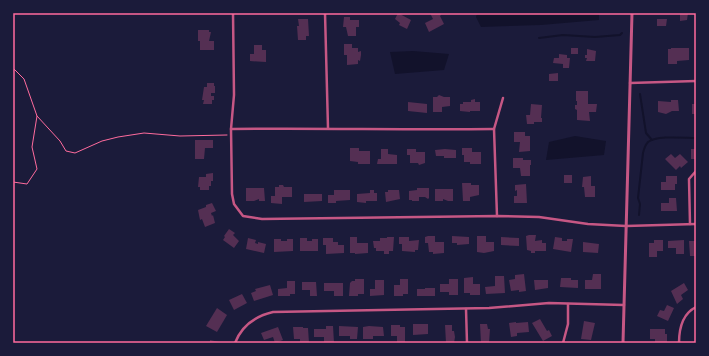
<svg xmlns="http://www.w3.org/2000/svg" width="709" height="356" font-family="'Varela Round',sans-serif">
<style>
.water{fill:#12122b}
.lines{fill:none;stroke-linecap:round;stroke-linejoin:round}
.stream{stroke:#12122b;stroke-width:2}
.building{fill:#542f53}
.path{stroke:#ff6b9d;stroke-width:1}
.minor{stroke:#c65784;stroke-width:2.5}
.tertiary{stroke:#c65784;stroke-width:3}
.neatline{fill:none;stroke:#ff6b9d;stroke-width:1.5}
</style>
<rect width="100%" height="100%" fill="#1b1b3a"/>
<g class="water">
<polygon points="477,13 599,13 599,20 541,25 481,27 476,17"/>
<polygon points="413,51 449,54 444,70 395,74 390,52"/>
<polygon points="575,136 606,141 604,155 546,160 549,142"/>
</g>
<g class="lines">
<g class="stream">
<polyline points="539,38 563,35 595,37 620,35 622,33"/>
<polyline points="640,94 646,133 652,140"/>
<path d="M639 215 640 204 638 198 643 153C644 149 645 145 648 142 657 135 685 138 696 138"/>
</g>
</g>
<g class="building">
<polygon points="398,13 411,20 407,29 399,25 400,23 395,19"/>
<polygon points="430,13 440,13 441,15 440,16 444,24 429,32 425,23 433,19"/>
<polygon points="680,13 688,13 687,20 680,21"/>
<polygon points="344,17 350,17 350,20 359,20 359,27 356,27 356,36 348,36 346,27 343,27"/>
<polygon points="298,19 308,19 309,36 306,36 306,40 298,40 297,26 299,26"/>
<polygon points="657,19 667,19 666,26 657,26"/>
<polygon points="198,30 209,30 209,32 211,32 209,41 214,41 214,50 200,50 200,41 198,41"/>
<polygon points="344,44 352,44 352,48 358,48 358,52 361,51 361,55 360,61 358,60 358,64 347,65 347,55 344,55"/>
<polygon points="254,45 262,45 262,50 266,50 266,62 250,61 250,54 254,54"/>
<rect x="571" y="48" width="7" height="6"/>
<polygon points="671,48 689,48 689,60 677,61 677,64 668,64 668,49 671,49"/>
<polygon points="587,49 596,51 595,61 586,61 587,58 585,58 585,55 587,55"/>
<polygon points="559,54 567,55 567,58 570,58 569,68 563,68 563,64 553,63 554,58 559,58"/>
<polygon points="558,73 558,81 549,81 549,74"/>
<polygon points="207,83 214,83 214,86 215,86 215,93 211,93 211,96 214,96 214,100 212,100 212,104 203,104 204,100 202,100 204,87 207,87"/>
<polygon points="576,91 588,91 588,104 597,104 596,112 589,112 590,121 577,120 577,110 575,109 575,105 577,105 577,101 576,101"/>
<polygon points="439,95 444,97 450,97 450,106 442,107 442,112 433,112 433,97 437,97"/>
<polygon points="475,99 475,102 480,102 480,111 470,111 470,112 460,111 460,104 463,104 463,102 471,102 471,100"/>
<polygon points="671,100 678,100 679,111 672,111 666,114 658,112 658,101 671,102"/>
<polygon points="408,102 427,104 427,113 408,111"/>
<polygon points="531,104 542,105 541,118 542,118 542,122 534,122 534,124 527,124 526,115 530,115"/>
<rect x="692" y="104" width="4" height="10"/>
<polygon points="514,132 525,132 525,136 530,136 530,151 519,152 520,142 514,142"/>
<polygon points="195,140 213,140 213,148 205,148 204,159 195,159"/>
<polygon points="350,148 359,148 359,151 370,151 370,164 358,164 358,162 350,161"/>
<polygon points="462,148 472,148 472,152 481,152 481,164 470,164 470,162 464,162 464,155 462,155"/>
<polygon points="381,149 388,149 388,154 397,155 397,164 377,164 378,159 381,159"/>
<polygon points="407,149 416,149 416,152 425,152 425,163 419,165 418,163 410,163 410,155 407,155"/>
<polygon points="445,149 456,150 456,158 444,158 444,156 436,156 435,150"/>
<rect x="691" y="149" width="5" height="10"/>
<polygon points="671,154 675,158 680,154 688,162 681,168 680,166 676,170 665,159"/>
<polygon points="513,158 523,158 523,160 531,160 531,165 530,165 530,176 521,176 520,168 513,168"/>
<polygon points="213,173 213,181 211,181 211,186 209,186 209,190 200,190 200,187 198,187 199,177 206,177 206,174"/>
<rect x="564" y="175" width="8" height="8"/>
<polygon points="591,176 591,186 595,186 595,197 585,197 584,187 582,187 583,177"/>
<polygon points="666,176 677,176 677,184 675,184 675,190 661,190 661,182 666,182"/>
<polygon points="462,183 471,183 471,185 479,185 479,195 470,197 470,201 463,201"/>
<polygon points="526,184 527,203 514,203 514,196 517,196 517,190 515,191 515,185"/>
<polygon points="279,185 283,185 284,187 292,187 292,197 282,197 282,204 271,203 271,196 275,196 275,187 279,187"/>
<polygon points="246,188 264,188 265,201 259,201 259,199 254,201 246,201"/>
<polygon points="417,188 429,188 429,198 428,199 425,197 419,197 419,201 412,201 412,200 409,200 409,191 417,190"/>
<polygon points="435,189 453,189 453,201 448,201 443,199 443,201 435,201"/>
<polygon points="334,190 350,190 350,200 336,201 336,203 328,203 328,195 334,195"/>
<polygon points="370,190 374,190 374,193 377,193 377,201 366,201 366,203 357,202 357,194 370,193"/>
<polygon points="388,190 399,190 400,199 386,202 385,192 388,192"/>
<polygon points="304,194 322,194 322,201 304,202"/>
<polygon points="669,198 676,198 677,211 661,211 661,203 669,203"/>
<polygon points="212,203 216,211 211,213 212,216 213,215 215,223 205,227 202,219 200,220 198,210 206,207 206,205"/>
<polygon points="229,229 235,233 233,235 239,241 234,248 223,240 225,237 224,236"/>
<polygon points="529,235 536,235 535,241 542,240 542,243 546,243 546,251 535,251 535,253 531,253 531,251 527,250 526,236"/>
<polygon points="428,236 435,236 435,242 444,242 444,253 433,254 433,252 429,252 428,243 425,243 425,237"/>
<polygon points="452,236 469,237 469,244 457,245 457,243 452,243"/>
<polygon points="477,236 486,236 486,242 494,242 494,251 484,253 477,252"/>
<polygon points="350,237 357,237 357,243 368,243 368,253 355,254 355,253 350,253"/>
<polygon points="387,237 394,237 393,251 389,251 389,254 384,254 384,251 376,251 376,248 374,248 373,241 380,241 380,238 387,238"/>
<polygon points="399,237 409,237 409,241 419,240 418,250 415,250 415,252 402,251 402,244 399,244"/>
<polygon points="501,237 519,238 519,246 501,245"/>
<polygon points="555,237 562,238 562,241 567,241 567,239 573,239 571,252 553,249"/>
<polygon points="248,238 256,240 255,243 258,244 258,242 266,244 264,253 246,249"/>
<polygon points="300,238 307,238 307,241 312,241 312,239 318,239 318,251 300,251"/>
<polygon points="323,238 333,238 333,242 338,242 338,245 344,245 344,253 326,254 326,245 323,245"/>
<polygon points="274,239 281,239 281,241 287,241 287,239 293,239 293,251 274,252"/>
<polygon points="654,240 663,240 663,251 657,251 657,257 649,257 649,243 654,243"/>
<polygon points="684,240 684,254 676,254 676,248 668,248 668,241"/>
<polygon points="689,241 696,241 696,256 690,256"/>
<polygon points="583,242 599,244 598,253 583,252"/>
<polygon points="524,274 526,291 519,292 519,290 511,291 509,280 515,279 515,275"/>
<polygon points="593,274 601,274 601,289 585,289 585,280 592,280"/>
<polygon points="495,276 504,276 505,293 486,294 485,287 495,286"/>
<polygon points="473,277 473,284 480,284 480,295 470,295 470,293 464,293 464,278"/>
<polygon points="561,278 571,278 571,280 578,280 578,288 560,287"/>
<polygon points="355,279 364,279 364,294 358,294 358,296 349,296 350,283 352,281 355,281"/>
<polygon points="400,279 408,279 408,294 403,294 403,296 394,296 394,285 400,285"/>
<polygon points="449,279 458,279 458,295 449,295 449,292 440,292 440,284 449,284"/>
<polygon points="375,280 384,280 384,295 370,296 370,289 375,289"/>
<polygon points="534,280 548,280 548,288 535,290"/>
<polygon points="287,281 295,281 295,294 290,294 290,296 278,296 278,289 287,288"/>
<polygon points="302,282 316,282 317,296 310,296 310,290 302,290"/>
<polygon points="324,283 343,283 343,296 334,296 334,291 324,291"/>
<polygon points="684,283 688,290 681,295 683,299 677,304 671,291"/>
<polygon points="270,285 273,295 254,301 251,293 256,291 255,289"/>
<polygon points="425,288 435,288 435,296 417,296 417,289 425,289"/>
<polygon points="242,294 247,303 234,310 229,300"/>
<polygon points="667,305 674,308 668,321 657,316 660,310 664,311"/>
<polygon points="217,308 227,315 217,332 206,326"/>
<polygon points="540,319 547,331 549,330 552,336 543,341 532,323"/>
<polygon points="584,321 595,323 591,340 581,339"/>
<polygon points="516,322 516,323 528,322 529,332 517,333 517,336 511,337 509,323"/>
<polygon points="413,324 428,324 428,334 413,335"/>
<polygon points="480,324 487,324 488,329 490,329 489,343 481,343"/>
<polygon points="391,325 400,325 400,327 405,327 405,342 397,342 397,336 391,336"/>
<polygon points="445,325 452,325 452,331 454,331 455,337 454,343 446,343"/>
<polygon points="326,326 333,326 334,343 324,343 324,337 314,337 314,329 326,329"/>
<polygon points="339,326 358,327 357,339 350,339 350,336 339,336"/>
<polygon points="369,326 383,327 384,336 373,336 373,339 363,339 363,327"/>
<polygon points="278,327 283,340 275,343 273,337 264,340 261,333"/>
<polygon points="293,327 303,327 303,328 308,328 309,343 300,343 300,339 294,339"/>
<polygon points="650,329 665,329 665,334 667,334 667,343 655,343 655,339 650,339"/>
<polygon points="210,340 219,342 218,343 210,343"/>
</g>
<g class="lines">
<g class="path">
<polyline points="13,68 24,79 37,116 32,147 37,169 27,184 13,182"/>
<polyline points="37,116 60,141 66,151 75,153 102,141 118,137 144,133 180,136 227,135"/>
</g>
<g class="minor">
<polyline points="233,13 234,95 231,129 232,194 234,204 243,216 262,219 497,216 539,217 588,224 626,226 696,224"/>
<polyline points="325,13 328,128"/>
<polyline points="630,83 696,81"/>
<path d="M231 129C319 128 406 130 494 129"/>
<polyline points="497,216 494,129 503,98"/>
<polyline points="690,224 689,179 696,171"/>
<polyline points="466,309 467,343"/>
<path d="M235 343C242 325 256 316 273 312L489 308 549 303 624 305"/>
<polyline points="563,343 568,324 568,304"/>
<path d="M679 343C679 329 682 314 696 307"/>
</g>
<polyline class="tertiary" points="623,343 632,13"/>
</g>
<rect width="709" height="356" fill="none" stroke="#1b1b3a" stroke-width="28"/>
<rect x="14" y="14" width="681" height="328" class="neatline"/>
</svg>
